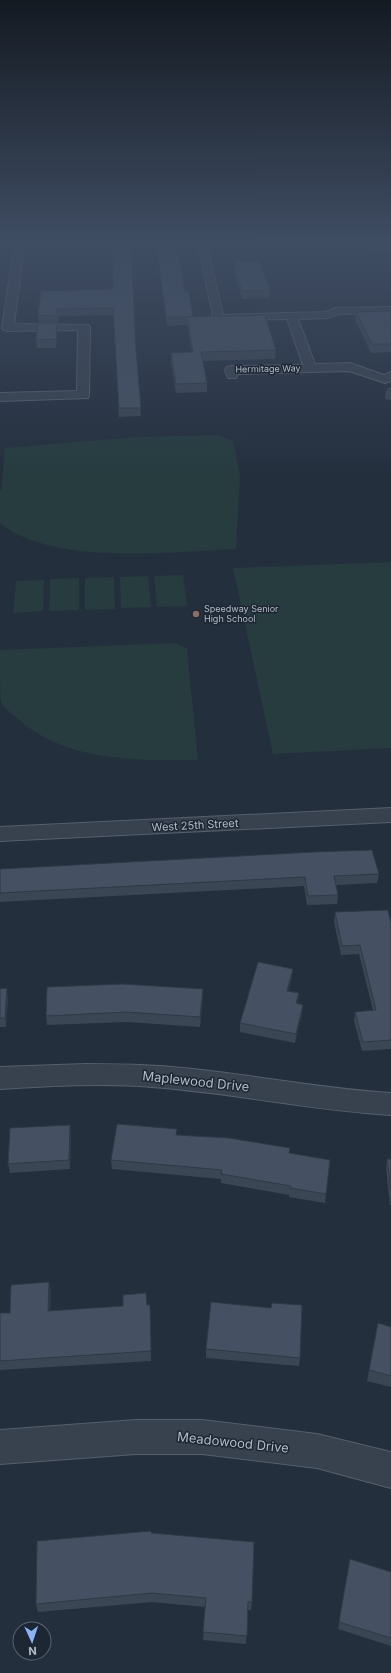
<svg xmlns="http://www.w3.org/2000/svg" width="391" height="1673" font-family="Inter,sans-serif">
<style>
.green{fill:#263c3f}
.lines{fill:none;stroke-linecap:round;stroke-linejoin:round}
.minor-casing{stroke:#565f6c;stroke-width:2}
.minor{fill:#38414e;fill-rule:evenodd}
.wall{fill:#3b4654}
.shaded-wall{fill:#303945}
.building{fill:#455162;stroke:#303945}
.education-dot{fill:#8d6e63;stroke:#1d2633;stroke-width:1.5}
.labels{text-anchor:middle;stroke-width:3;stroke-linejoin:round;paint-order:stroke}
.far-street-label{font-size:9px;fill:#b4bcc9;stroke:#1d2633}
.far-poi-label{font-size:9px;fill:#b4bcc9;stroke:#1d2633;text-anchor:start}
.street-label{font-size:11px;fill:#b4bcc9;stroke:#1d2633}
.near-street-label{font-size:13px;fill:#b4bcc9;stroke:#1d2633}
</style>
<rect width="100%" height="100%" fill="#242f3e"/>
<g class="green">
<path d="M217 435 233 441 240 475 236 549C171 552 52 566 0 523V491L1 490 5 448 136 437Z"/>
<polygon points="391,562 391,748 273,754 233,568"/>
<polygon points="183,575 187,606 157,607 154,576"/>
<polygon points="148,576 151,607 121,608 120,577"/>
<polygon points="114,577 115,609 85,610 85,578"/>
<polygon points="79,578 79,610 49,611 50,579"/>
<polygon points="44,580 43,611 13,613 16,581"/>
<path d="M175 643 187 649 198 760C138 761 66 762 18 719 12 714 5 709 1 702 0 695 0 660 0 650Z"/>
</g>
<g class="lines">
<defs>
<g id="minor">
<polygon points="15,241 25,241 14,324 88,325 90,327 89,395 88,398 0,401 0,393 77,391 78,330 8,331 4,330 2,328"/>
<polygon points="197,241 206,242 223,315 325,312 336,308 391,307 391,313 338,314 327,318 298,319 315,364 350,363 384,375 391,372 391,381 385,383 349,371 238,374 236,378 228,378 225,370 227,367 231,366 303,365 287,319 214,320"/>
<polygon points="330,241 361,241 391,244 391,250 335,244"/>
<polygon points="391,808 391,822 0,841 0,827"/>
<path d="M86 1064C125 1064 163 1065 201 1070 265 1077 327 1089 391 1093V1115C311 1110 232 1093 152 1087 102 1083 51 1086 0 1089V1067Z"/>
<polygon points="136,1420 202,1420 317,1434 391,1452 391,1488 317,1468 202,1454 136,1454 0,1464 0,1430"/>
</g>
</defs>
<use href="#minor" class="minor-casing"/>
<use href="#minor" class="minor"/>
</g>
<g class="wall">
<polygon points="156,242 185,292 193,317 276,350 275,359 203,361 207,383 207,392 176,393 171,362 171,353 192,352 187,325 167,326 156,249"/>
<polygon points="234,261 270,290 270,298 242,299 234,269"/>
<polygon points="113,289 136,350 141,416 119,417 113,315 58,316 58,323 39,323 38,315"/>
<polygon points="391,311 391,352 371,353 355,320 356,312"/>
<polygon points="57,332 56,348 37,348 36,340"/>
<polygon points="391,387 391,400 385,399 386,389"/>
<polygon points="0,869 379,874 377,883 336,885 338,895 337,904 307,905 304,886 0,902"/>
<polygon points="335,912 391,923 391,1049 362,1051 354,1021 355,1012 373,1010 359,954 341,955 334,922"/>
<polygon points="292,978 288,991 299,993 298,1004 302,1014 295,1043 240,1032 240,1023"/>
<polygon points="0,989 8,997 6,1027 0,1027"/>
<polygon points="203,989 203,998 200,1027 127,1022 47,1025 46,1016"/>
<polygon points="71,1134 70,1169 10,1173 8,1164"/>
<polygon points="177,1135 330,1160 325,1203 289,1197 289,1195 221,1183 221,1179 112,1169 111,1160"/>
<polygon points="387,1159 391,1159 391,1205 390,1205 386,1168"/>
<polygon points="49,1282 51,1292 50,1311 150,1305 151,1361 0,1370 0,1313 10,1313"/>
<polygon points="271,1308 300,1358 299,1366 206,1358 206,1349"/>
<polygon points="378,1323 391,1327 391,1387 367,1381"/>
<polygon points="151,1533 252,1602 251,1610 248,1610 246,1644 203,1640 205,1607 152,1602 38,1612 36,1604"/>
<polygon points="350,1559 391,1572 391,1646 338,1629"/>
</g>
<g class="shaded-wall">
<polygon points="57,323 57,332 56,348 56,339"/>
<polygon points="293,969 292,978 286,1000 287,991"/>
<polygon points="7,988 8,997 6,1027 5,1018"/>
<polygon points="203,989 203,998 200,1027 200,1017"/>
<polygon points="299,993 298,1002 295,1012 296,1003"/>
<polygon points="303,1005 302,1014 295,1043 296,1034"/>
<polygon points="70,1125 71,1134 70,1169 69,1160"/>
<polygon points="49,1282 51,1292 50,1321 48,1311"/>
</g>
<g class="building">
<polygon points="176,241 185,292 189,292 193,317 166,317 156,242"/>
<polygon points="112,243 131,243 136,350 141,408 119,408 113,308 57,309 57,316 38,315 41,291 113,289"/>
<polygon points="234,261 260,261 270,290 242,291"/>
<polygon points="391,311 391,344 372,344 356,312"/>
<polygon points="265,315 276,350 201,352 207,383 176,384 171,353 193,352 187,317"/>
<polygon points="38,323 57,323 56,339 36,340"/>
<polygon points="391,387 391,391 386,389"/>
<polygon points="372,850 379,874 334,876 338,895 308,896 305,877 0,893 0,869 314,852"/>
<polygon points="388,910 391,923 391,1040 363,1042 355,1012 376,1010 360,945 342,946 335,912"/>
<polygon points="258,962 293,969 287,991 299,993 296,1003 303,1005 296,1034 240,1023"/>
<polygon points="123,984 203,989 200,1017 126,1012 46,1016 47,987"/>
<polygon points="7,988 5,1018 0,1018 0,989"/>
<polygon points="117,1124 177,1129 176,1135 229,1138 290,1148 289,1153 330,1160 326,1194 290,1188 291,1186 221,1174 222,1170 111,1160"/>
<polygon points="70,1125 69,1160 8,1164 10,1128"/>
<polygon points="387,1159 391,1159 391,1189"/>
<polygon points="49,1282 48,1311 123,1306 123,1295 146,1293 147,1305 150,1305 151,1351 0,1361 0,1313 10,1313 11,1285"/>
<polygon points="211,1302 271,1308 272,1303 302,1305 300,1358 206,1349"/>
<polygon points="378,1323 391,1327 391,1376 369,1370"/>
<polygon points="151,1531 151,1533 254,1542 252,1602 248,1602 247,1636 203,1632 206,1598 152,1593 36,1604 37,1541"/>
<polygon points="350,1559 391,1572 391,1638 339,1622"/>
</g>
<linearGradient id="sky" x2="0" y2="1"><stop stop-color="#141a22"/><stop offset="0.51" stop-color="#3f4d63"/><stop offset="1" stop-color="#3f4d63" stop-opacity="0"/></linearGradient>
<rect width="391" height="475" fill="url(#sky)"/>
<circle class="education-dot" cx="196" cy="614" r="4"/>
<g class="labels">
<g class="far-street-label">
<text transform="translate(268 369) rotate(-1)" y="3">Hermitage Way</text>
</g>
<g class="far-poi-label">
<text x="204" y="612">Speedway Senior<tspan x="204" dy="10">High School</tspan></text>
</g>
<g class="street-label">
<text transform="translate(195 825) rotate(-3)" y="4">West 25th Street</text>
</g>
<g class="near-street-label">
<text transform="translate(196 1081) rotate(6)" y="5">Maplewood Drive</text>
<text transform="translate(233 1442) rotate(6)" y="5">Meadowood Drive</text>
</g>
</g>
<g transform="translate(32 1641) rotate(177)"><circle r="19" fill="#1d2633" stroke="#59626f"/>
<path d="M0-3L7 15L0 10L-7 15Z" fill="#8ab4f8"/>
<text y="-6" font-size="11" font-weight="bold" text-anchor="middle" fill="#b4bcc9">N</text>
</g>
</svg>
